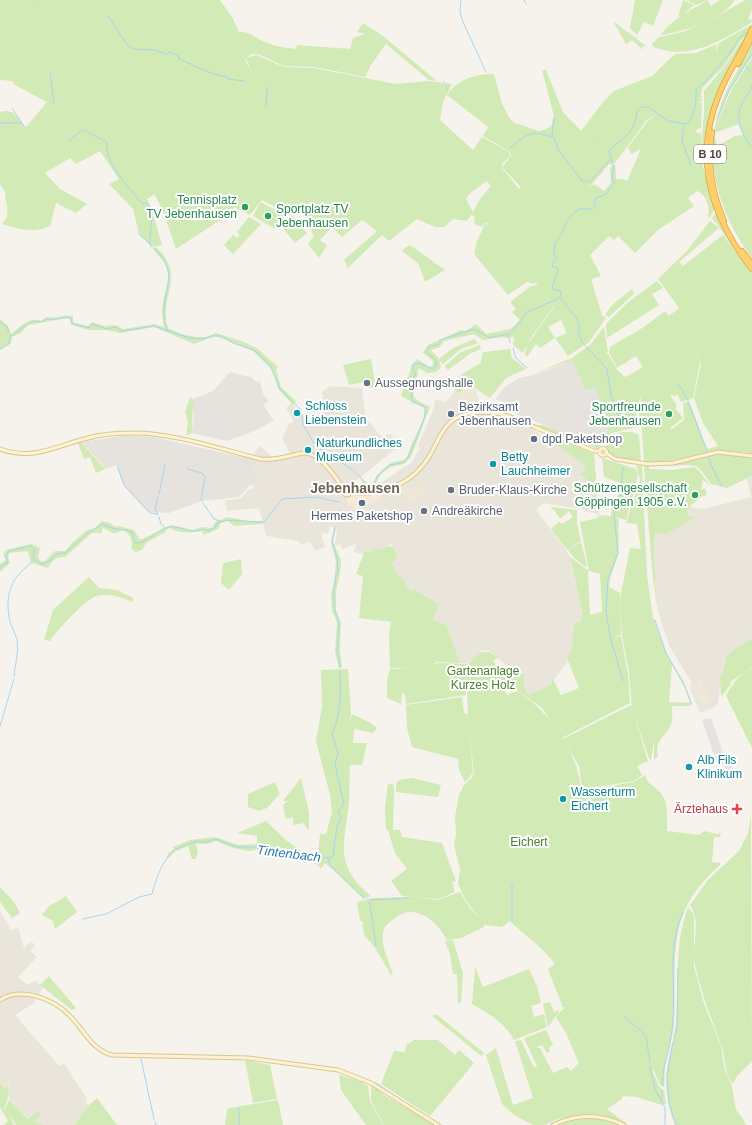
<svg xmlns="http://www.w3.org/2000/svg" width="752" height="1125" font-family="Arial,sans-serif">
<style>
.residential{fill:#eae5da}
.commercial{fill:#f7ead8}
.industrial{fill:#e6e2dd}
.education{fill:#efe8d6}
.green{fill:#d2eab5;fill-rule:evenodd}
.parking{fill:#e5e3e0}
.lines{fill:none;stroke-linecap:round;stroke-linejoin:round}
.stream{stroke:#a9d4f2;stroke-width:1}
.secondary-casing{stroke:#d6c79b;stroke-width:5}
.highway-casing{stroke:#e0a43c;stroke-width:6}
.secondary{stroke:#fff3cd;stroke-width:3}
.highway{stroke:#ffcf6e;stroke-width:4.5}
.leisure-dot{fill:#2e9e5b;stroke:#fff;stroke-width:1.5}
.worship-dot{fill:#6b7280;stroke:#fff;stroke-width:1.5}
.culture-dot{fill:#0f9aa8;stroke:#fff;stroke-width:1.5}
.service-dot{fill:#5c6f8a;stroke:#fff;stroke-width:1.5}
.health-dot{fill:#e0444e;stroke:#fff;stroke-width:1.5}
.labels{text-anchor:middle;stroke-width:4;stroke-linejoin:round;paint-order:stroke}
.shield{fill:#fff;stroke:#817c74;stroke-width:1}
.shield-label{font-size:11px;font-weight:bold;fill:#4b4439}
.leisure-label{font-size:12px;fill:#27864d;stroke:#fff;text-anchor:end}
.worship-label{font-size:12px;fill:#5b616d;stroke:#fff;text-anchor:start}
.culture-label{font-size:12px;fill:#0d838f;stroke:#fff;text-anchor:start}
.service-label{font-size:12px;fill:#4e5e75;stroke:#fff;text-anchor:start}
.park-label{font-size:12px;fill:#4a7f2a;stroke:#fff}
.health-label{font-size:12px;fill:#be3a42;stroke:#fff;text-anchor:end}
.water-label{font-size:13px;font-style:italic;fill:#2e7ab2;stroke:#fff}
.quarter-label{font-size:14px;font-weight:bold;fill:#6e6250;stroke:#fff}
</style>
<rect width="100%" height="100%" fill="#f6f3ec"/>
<g class="residential">
<polygon points="330,386 362,388 366,420 371,423 380,436 391,434 399,446 352,484 355,489 379,484 411,463 420,448 418,446 434,408 435,400 446,402 455,391 462,397 458,405 460,414 467,412 468,416 491,414 517,423 536,431 586,466 580,476 597,489 599,515 581,509 543,503 536,510 569,554 583,618 581,622 574,623 572,650 567,658 568,661 550,685 528,695 524,684 524,672 510,669 490,651 481,650 480,654 468,663 460,663 446,624 433,620 430,598 413,588 411,591 404,586 406,583 397,573 392,563 396,555 392,545 390,544 381,550 370,554 366,550 363,554 354,552 356,544 342,549 341,545 335,546 337,528 330,526 328,534 321,533 325,547 315,551 310,541 301,545 298,541 266,536 259,508 227,511 225,501 241,498 248,490 254,488 251,484 258,477 252,473 257,463 256,460 258,456 254,452 260,446 274,459 291,455 282,438 288,425 294,421 286,408 291,403 302,414 309,424 314,422 325,409 322,392"/>
<polygon points="752,476 752,638 734,649 727,656 722,671 718,703 713,708 701,713 699,711 690,687 692,683 670,647 661,622 656,601 654,546 655,533 668,532 694,519 688,515 689,507 703,509 751,497 747,479"/>
<polygon points="0,911 11,930 18,928 24,948 31,941 35,945 30,951 37,957 18,977 27,985 35,981 43,987 34,1003 15,1015 59,1066 64,1063 87,1099 85,1103 89,1105 74,1125 45,1125 33,1122 40,1113 36,1111 29,1119 9,1100 9,1084 5,1088 0,1083"/>
</g>
<polygon class="commercial" points="381,493 382,496 376,502 354,510 352,505 348,506 346,499 355,495"/>
<g class="industrial">
<polygon points="571,361 574,363 585,391 595,387 604,408 609,427 599,445 588,440 585,442 577,439 522,416 512,412 513,405 495,399 506,386 519,378 533,375"/>
<polygon points="230,372 251,377 256,382 260,381 263,394 269,401 263,405 274,420 259,429 227,441 192,433 194,424 193,407 195,402 193,399 213,391"/>
<polygon points="129,435 153,437 256,460 257,463 252,473 258,477 239,497 202,501 169,513 148,512 124,486 116,465 106,469 82,442"/>
</g>
<g class="education">
<polygon points="467,383 475,389 483,411 460,414 457,408 462,397 459,394"/>
<polygon points="418,484 425,492 414,502 409,500 398,489 403,485 405,488 412,489"/>
<polygon points="701,679 709,701 705,705 697,697 692,686"/>
</g>
<g class="green">
<path d="M0 0H220L232 17 239 32C250 31 255 38 265 42 275 46 285 48 296 49L297 45 350 49 353 38 365 34 357 32 363 23 383 36 437 81 429 80 386 44 371 65 365 77 315 67 284 66 258 54H251L245 59 252 74 246 58 256 55 284 67 314 68 396 84 428 81 452 84 443 102 440 120 473 150 482 137 509 152 510 156 502 164V168L519 189 521 187 502 167 511 156 510 152 483 136 488 127 447 95C456 80 477 73 494 74L502 104 510 119 515 123 539 131 546 129 551 126 554 116 542 70H546L563 112 581 131 604 101 614 91 652 76 675 54 696 53 717 44 716 49 718 53 717 49 719 43 752 24 748 35 741 40 724 66 703 87 701 94 702 101 698 103H702L701 128 697 129 696 133H701V144L696 147V149L701 148 700 159 704 113V91L725 66 742 40 747 37 718 91 707 130 703 167 715 208 710 217H708C710 207 707 195 697 191L688 198 694 206 658 230 635 253 618 236 614 240 609 236 590 255 601 276 591 279 602 315 591 308 606 318 589 342 568 356 555 338 540 348 536 344 527 357 525 354 527 345 554 307 552 296 554 306 530 339 523 353 513 345 514 337C508 338 500 337 494 338 483 341 484 341 474 334L444 341 440 347 431 350 439 359 453 348 474 339 478 343 461 349 443 364 439 360 441 367 436 372 427 373 419 368C417 371 418 374 417 377 409 396 413 399 430 407L411 457 404 464 391 467 381 474 375 485 365 487 360 478 369 484 374 482 377 475 390 463 403 460 407 457 411 445 424 418V408L401 396 413 363 417 359 430 367 433 365V361L423 353 428 345 461 330 466 331 476 324 486 334 510 329 520 320 512 312 516 309 510 302 531 286 538 285 535 283 533 284 527 282 508 295 474 254 477 241 485 224 489 225 486 222 490 217 482 227 474 224 475 217 471 215 467 221 453 219 444 227H435L417 219 389 241 382 235 348 268 344 260 377 231 362 220 342 237 332 227 320 240 327 245 319 258 308 244 314 236 301 211 297 215 293 209 286 213 262 200 250 215 234 207 231 213 176 249 163 211 155 195H153L147 199 152 210 162 245 152 247 139 234 133 209 109 184 119 179 100 151 76 164 70 158 45 173 60 189 87 204 76 213 56 203 50 226C33 234 19 229 2 224 10 216 8 207 5 197L6 194 0 184V112C16 107 17 120 26 127L47 102 15 85 12 81 0 80ZM659 112 648 121 628 147 631 154 641 149 627 181 622 179H616L615 164 610 168 611 183 604 191 594 184 588 189 609 164 615 163 618 159 646 121ZM487 181 491 186 480 199 473 212 466 199 469 194ZM561 320 567 333 555 338 548 327Z"/>
<polygon points="635,0 663,0 653,26 644,22 637,35 630,28"/>
<path d="M683 0 694 5 683 14 707 1 695 5 687 0H710L707 1 711 6 720 0H735C719 22 685 31 660 35L668 26 682 15 678 17Z"/>
<path d="M745 0H752V10L748 19 752 20V22C721 41 690 61 653 47L652 44 659 37 683 32 711 20Z"/>
<polygon points="613,21 646,46 647,47 642,46 643,50 632,40 626,44"/>
<path d="M752 42V56L729 91 716 125 732 89 752 58V258C716 209 700 152 725 94 733 76 745 60 752 42ZM739 124 743 135 735 136 717 146 714 133Z"/>
<polygon points="261,202 283,215 275,229 253,216"/>
<path d="M716 212 733 245 752 272V453L720 450 668 461 644 462 642 430 639 419 641 397 638 404 635 426 633 428 611 433 598 449 534 425H543L585 442 588 440 600 445 609 427 604 408 595 387 585 391 574 363 571 361 537 372 572 358 591 344 604 327 608 352 605 354H608L618 371 625 377 643 367 636 356 617 368 609 353 610 347 644 327 665 311 669 316 679 308 658 279 687 251 710 221 719 228 679 262 683 266 723 235 749 270 717 224 712 219ZM695 350 701 363 694 398 703 423 718 446 707 449 689 401 683 403 684 420 671 430 670 428 683 418 675 408 677 406 670 395 672 394 674 397 677 394 681 402 693 398 700 362Z"/>
<polygon points="292,215 307,233 295,243 280,225"/>
<polygon points="249,217 261,224 233,254 224,245 233,235 237,238 240,235 237,232"/>
<polygon points="410,245 445,270 425,282 418,263 403,252 403,249"/>
<path d="M156 247C188 278 158 293 168 328L181 334 196 337H206L216 333 244 342 258 349 278 367 276 369 281 387 296 401 293 405 278 389 273 371 253 351 215 336 194 344 154 327 120 333 106 330H88L71 325 70 319 68 318 28 325 21 333 12 337 11 343 0 350V319L8 326 11 334C21 327 28 316 41 321L46 317C55 319 64 314 73 316V323L88 326 92 322 105 326 115 325 123 329 154 324 164 327C163 319 161 310 163 302 164 292 170 281 168 271 166 260 157 257 153 248Z"/>
<polygon points="657,281 663,288 652,294 659,305 607,338 606,324 626,304"/>
<polygon points="632,289 634,294 609,317 605,315 612,305"/>
<polygon points="480,345 481,349 471,353 448,370 445,366 461,352"/>
<polygon points="510,349 512,358 526,369 506,378 490,398 467,383 459,394 450,385 465,372 481,363 482,354 484,352"/>
<polygon points="371,359 376,388 365,387 364,382 349,385 343,365"/>
<path d="M190 397 195 402C190 411 194 423 192 433L186 436 188 422 185 411Z"/>
<path d="M623 432H632L639 435 641 462C633 461 621 460 614 457 597 449 611 434 623 432Z"/>
<polygon points="544,433 594,454 597,489 580,475 586,466 542,435"/>
<polygon points="81,442 105,469 96,473 90,457 84,459 78,443"/>
<polygon points="730,454 752,458 752,476 727,488 711,484 701,470 696,466 688,465 663,466 714,455"/>
<path d="M602 458 636 469 638 475 626 520 612 516 619 519C617 531 620 542 618 554 616 565 609 576 609 587L620 593 621 635 612 637 621 636 628 674 630 703 562 738 542 708 510 685 506 671 508 668 516 674 524 673V684L528 695 550 685 553 679 561 695 579 688 567 658 572 650 574 623 581 622 583 617 570 557 589 571 580 522 598 518 599 515 611 516 612 503 617 502 620 483 604 477ZM590 571 600 574 602 612 590 615 588 572Z"/>
<path d="M636 465 642 466 647 576 653 617 667 655 683 681 692 703 691 706H672C672 711 673 720 671 725 666 736 654 740 658 756L654 760V739L651 760 649 758 632 709 629 672 622 636 620 599 630 548 641 549 637 524 626 523 640 480ZM672 665 685 688 691 703 669 702Z"/>
<polygon points="644,466 649,466 649,469 652,469 672,470 694,467 699,471 710,485 703,480 701,490 705,488 707,495 701,497 689,507 688,515 695,518 668,533 655,534 654,546 656,601 652,569"/>
<polygon points="551,507 577,510 577,524 581,541 567,550 551,529 559,522 562,524 573,517 569,511 560,519 554,509 552,510"/>
<path d="M227 517 248 521H262L263 524 234 526 227 520 220 524 218 529 204 535 202 531C190 533 180 534 170 528L166 530V532L147 542 142 550 136 552 131 548C133 539 131 535 123 530L114 534 104 528 102 529V533H92L65 557C56 557 52 560 48 568L31 563 28 551 9 553 8 556 10 563 0 572V564L6 560 3 554 6 550 31 544 40 548 38 557 40 561H45L55 551H65L73 542 87 530 95 528 102 521 110 523 115 527 119 526 134 530 140 540 171 525 193 530 202 527 212 528 215 522Z"/>
<polygon points="334,528 336,528 333,542 341,560 340,573 336,591 336,610 341,622 340,650 342,667 339,667 335,652 337,622 332,611 331,593 334,583 336,561 331,543"/>
<polygon points="581,542 587,565 586,567 574,558 568,550"/>
<path d="M387 546 393 547 397 556 392 563 397 573 406 583 405 586 412 591 413 588 438 604 433 620 446 624 460 663 437 662 430 665 438 663 467 664V675L468 664 481 652H490L498 658 493 660 498 671 501 670 502 674 505 673 509 685 504 687 507 695 517 691C548 710 577 751 581 788L586 790 634 782 645 775C650 787 651 783 659 791 669 801 667 818 667 831L699 835 704 831 717 834 721 833 720 837H714L712 862 720 863V865C664 914 677 955 674 1021 674 1037 667 1051 665 1066 664 1073 665 1081 664 1087L660 1084 653 1069 652 1070 659 1086 664 1091 666 1104 662 1105 636 1097 623 1096 622 1099 607 1109 628 1125 605 1117 586 1115 557 1119 545 1125H533L514 1115 502 1104 486 1055 496 1048 513 1105 533 1098 515 1041 521 1040 534 1068 537 1066 524 1038 546 1030 553 1045 549 1048 550 1051 547 1053 542 1045 536 1047 540 1048 553 1073 567 1067 571 1071 579 1063 566 1033 556 1017 562 1010 568 1006 563 1008 548 969 555 964C543 947 525 936 510 921L502 927 484 925V927L461 938 447 940C437 921 415 902 395 918 391 921 386 924 384 929 379 944 389 961 393 974L391 975 374 946 364 935 362 921H360L357 902 365 900 368 902 372 898 415 897 438 900 460 892 469 907 480 919 465 899 458 884 460 869 454 845 456 835 455 817 459 795 464 785 472 777 474 773 469 726 473 773 465 782 459 770 458 759 412 747 407 728 406 705 462 697 464 713 468 715 467 686 466 695 406 704 405 694 402 693 401 704 387 698V680L390 669 410 668H390L389 635 391 622 359 618 363 576 356 574 365 550 370 553 375 548 381 550Z"/>
<polygon points="241,559 242,574 229,590 221,583 223,563"/>
<path d="M89 577 99 588 117 590 133 598V602C122 598 109 592 97 596 85 599 59 629 51 639V641L44 640 53 610Z"/>
<polygon points="752,638 752,667 730,682 731,684 721,697 720,680 727,656 734,649"/>
<path d="M752 668V748L726 696C732 683 739 675 752 668Z"/>
<path d="M348 669 351 714 348 727 352 714 371 723 377 728 373 733 354 729 353 743H367L362 765H350C349 778 350 791 349 803 344 845 334 866 371 896L364 899C350 887 339 874 325 863L321 868 313 862 307 854H318L320 834H326L332 812 330 795 316 741 322 707 321 670Z"/>
<polygon points="631,705 648,761 637,766 642,775 634,781 584,789 582,788 579,766 563,739"/>
<polygon points="301,778 309,812 309,830 303,823 293,825 293,816 291,818 286,819 283,805 288,801 283,801"/>
<polygon points="412,778 441,785 438,797 396,792 396,784 399,780"/>
<polygon points="275,782 280,794 267,808 259,811 248,807 248,794"/>
<polygon points="388,784 393,784 394,790 393,830 400,830 402,837 442,843 456,881 452,882 455,892 439,899 402,896 391,881 407,869 395,853 388,830 386,830 385,808"/>
<path d="M751 816 752 1061 737 1076 733 1084C723 1071 726 1057 721 1044 711 1018 701 992 695 965 691 945 702 923 690 905L708 880 739 851 748 833Z"/>
<polygon points="266,821 287,841 303,852 295,852 286,848 285,852 295,855 304,854 306,856 286,856 282,853 280,854 260,849 249,851 233,848 216,841 207,844 196,844 198,852 196,859 192,859 188,846 174,852 169,858 167,857 168,853 174,849 173,847 190,840 215,837 238,845 257,844 257,836 237,833"/>
<polygon points="0,887 14,902 20,913 12,918 0,902"/>
<polygon points="66,896 77,912 55,929 53,921 42,915 48,907"/>
<path d="M688 907 694 915V966L703 1001 721 1046 724 1067 732 1086 736 1110 748 1125 743 1119 746 1125H675C666 1103 664 1080 669 1057 671 1046 675 1035 676 1024 679 984 674 945 688 907Z"/>
<polygon points="453,940 463,973 461,1003 458,1003 457,974 453,974 450,954 445,941"/>
<path d="M475 967 483 987 529 969 537 986 541 1003 531 1006 534 1017 544 1014 547 1027 514 1040C504 1022 489 1014 472 1004Z"/>
<polygon points="49,976 76,1008 72,1010 40,985"/>
<polygon points="550,1002 554,1012 558,1010 559,1012 548,1027 543,1004"/>
<polygon points="436,1014 484,1053 481,1056 432,1016"/>
<polygon points="414,1040 438,1040 455,1055 459,1050 474,1063 430,1116 381,1084 394,1051 405,1052 406,1045"/>
<polygon points="245,1060 270,1065 277,1099 253,1103"/>
<polygon points="339,1075 357,1080 368,1086 370,1101 383,1125 366,1125 341,1090"/>
<path d="M0 1083 5 1088 8 1085C10 1094 8 1100 4 1108L6 1112 5 1108 9 1100 28 1119 37 1111 41 1113 34 1122 45 1125H16L8 1113 14 1125H4L8 1121 0 1107Z"/>
<polygon points="371,1086 373,1086 385,1096 436,1125 384,1125 371,1101"/>
<polygon points="97,1098 117,1125 74,1125 89,1105"/>
<polygon points="278,1100 283,1125 225,1125 227,1110 229,1108"/>
<polygon points="580,1118 605,1119 622,1125 555,1125"/>
</g>
<g class="parking">
<polygon points="195,414 197,422 223,430 221,437 194,433 196,424"/>
<polygon points="711,718 723,752 723,758 732,767 728,771 713,752 702,720"/>
</g>
<g class="lines">
<g class="stream">
<polyline points="36,0 36,1"/>
<polyline points="461,0 460,12 463,22 486,72"/>
<polyline points="524,0 526,4"/>
<path d="M108 16 128 46 134 49 155 50 166 54 170 52 178 55 179 59C196 66 209 74 227 77V79L245 81"/>
<polyline points="746,66 752,73"/>
<polyline points="50,74 54,103"/>
<polyline points="443,81 445,83"/>
<polyline points="446,85 447,90"/>
<polyline points="266,106 267,87"/>
<polyline points="12,108 24,126"/>
<polyline points="718,117 729,91 752,54"/>
<polyline points="0,123 21,123"/>
<polyline points="684,124 682,141 691,166"/>
<polyline points="552,136 554,117"/>
<polyline points="598,137 599,138"/>
<path d="M69 140 83 130 107 142C103 158 126 186 137 197 138 199 139 201 141 202 145 204 148 202 150 208 155 221 147 235 151 247"/>
<path d="M510 148C526 135 530 128 554 138L558 149 582 181H590L610 160"/>
<path d="M752 148C741 132 733 119 744 100 746 96 750 92 752 86"/>
<polyline points="139,234 149,243"/>
<path d="M154 248C181 274 162 289 164 319"/>
<polyline points="560,298 575,316 579,323 579,334 582,342 607,369 611,395 618,414 620,427"/>
<polyline points="164,321 168,331"/>
<polyline points="0,322 7,327 9,332"/>
<polyline points="508,334 510,343"/>
<polyline points="513,348 516,358 527,368"/>
<path d="M0 349 9 344 10 336C22 331 28 318 41 322L46 319C55 321 63 316 70 318L72 323 89 328 92 324 107 329 116 327 122 331 154 326 189 338 204 339 212 336H222L233 343 254 350 270 365 280 389 301 410 303 424 313 442 326 453 353 470 368 485"/>
<polyline points="679,385 688,400"/>
<polyline points="688,401 707,451"/>
<polyline points="709,458 713,469 722,486"/>
<polyline points="118,468 124,485 150,513 157,514"/>
<polyline points="187,469 202,473 205,477 201,499 202,501"/>
<path d="M359 488 373 484 379 474 390 465 405 462C410 456 425 419 426 410L424 406 412 402 411 383 416 374 412 368V365L418 363 433 369 436 366V360L426 352 429 346 438 345 440 340 474 329 490 338C494 336 495 336 499 336 513 335 519 324 525 313L560 298 561 291 554 289 552 287 558 270 557 267H553L552 264 556 258 554 253 555 243 561 235 568 219 579 209H592L595 206V199L606 194 614 183 612 176 614 169 609 151C617 142 628 137 634 125 637 119 635 112 641 107H648L668 121 687 124C696 113 696 103 696 89L705 82 730 53 740 37 748 32"/>
<polyline points="159,494 165,465"/>
<polyline points="203,503 214,519 220,521"/>
<polyline points="158,515 155,508 158,497"/>
<polyline points="159,517 161,524 165,528"/>
<polyline points="335,527 332,541 337,557 338,573 336,575 334,589 334,606 339,625 337,651 340,668"/>
<path d="M0 567 8 562 6 556 9 551 30 546 35 550 33 556 35 560 42 564 51 560 57 554 65 553 89 532 103 524C113 531 122 528 132 532L135 543C149 544 158 527 171 527 178 526 186 531 193 531 199 531 202 528 208 531L215 528 217 523C232 517 248 523 264 522L282 499 316 497 339 502"/>
<polyline points="655,620 666,653 683,682 691,703"/>
<path d="M14 676C15 665 19 651 17 639 15 633 12 628 10 622 4 594 11 577 34 561"/>
<polyline points="623,681 611,640 606,612 608,579 618,553 614,515 620,496 623,467"/>
<polyline points="0,726 14,679"/>
<path d="M176 849 197 841 206 842 215 839 238 847H262L275 849 295 856 330 858 333 856 337 826 341 819 338 812 344 804 335 764 338 753 332 734C341 715 341 691 340 671"/>
<polyline points="328,858 330,865 364,898"/>
<polyline points="512,884 512,922"/>
<path d="M83 919 106 914 139 897 152 894C156 879 162 860 174 851"/>
<polyline points="376,946 370,904 367,900 409,898"/>
<polyline points="624,1016 645,1035"/>
<polyline points="646,1037 650,1062"/>
<polyline points="674,1038 677,1026 678,969"/>
<path d="M670 1042C680 999 664 953 683 912"/>
<polyline points="672,1046 674,1041"/>
<polyline points="141,1059 154,1119"/>
<polyline points="650,1067 655,1089 665,1108 665,1125"/>
<polyline points="667,1076 672,1048"/>
<polyline points="667,1078 669,1103 676,1125"/>
<polyline points="376,1083 404,1102"/>
<polyline points="662,1086 664,1067 670,1044"/>
<polyline points="662,1090 662,1100"/>
<polyline points="155,1122 156,1125"/>
<polyline points="437,1123 441,1125"/>
<polyline points="239,1125 239,1108"/>
<polyline points="550,1125 557,1121"/>
</g>
<defs>
<g id="secondary">
<circle cx="603" cy="452" r="3.5"/>
<path d="M0 449C34 461 55 446 88 438 102 434 119 433 133 433 170 432 224 450 261 459 277 461 289 455 304 453 320 452 337 479 344 490"/>
<polyline points="606,453 615,459 648,464 673,463 718,452 752,456"/>
<circle cx="347" cy="492" r="3"/>
<path d="M350 492C382 497 414 483 430 455 437 443 442 428 453 420 463 413 477 412 488 412 505 413 522 422 537 428 556 436 575 443 594 451H599"/>
<path d="M0 1000C21 986 54 999 70 1016 84 1030 92 1050 112 1055L249 1058 338 1070 371 1083 438 1125"/>
<path d="M553 1125C576 1114 601 1114 624 1125"/>
</g>
<g id="highway">
<path d="M752 29C743 51 729 70 720 92 693 156 710 216 752 269"/>
<polyline points="738,64 752,37"/>
<path d="M712 132C707 163 712 193 724 221"/>
<polyline points="742,251 752,264"/>
</g>
</defs>
<use href="#secondary" class="secondary-casing"/>
<use href="#highway" class="highway-casing"/>
<use href="#secondary" class="secondary"/>
<use href="#highway" class="highway"/>
</g>
<g class="leisure-dot">
<circle cx="245" cy="207" r="4"/>
<circle cx="268" cy="216" r="4"/>
<circle cx="669" cy="414" r="4"/>
<circle cx="695" cy="495" r="4"/>
</g>
<g class="worship-dot">
<circle cx="367" cy="383" r="4"/>
<circle cx="451" cy="490" r="4"/>
<circle cx="424" cy="511" r="4"/>
</g>
<g class="culture-dot">
<circle cx="297" cy="413" r="4"/>
<circle cx="308" cy="450" r="4"/>
<circle cx="493" cy="464" r="4"/>
<circle cx="689" cy="767" r="4"/>
<circle cx="563" cy="799" r="4"/>
</g>
<g class="service-dot">
<circle cx="451" cy="414" r="4"/>
<circle cx="534" cy="439" r="4"/>
<circle cx="362" cy="503" r="4"/>
</g>
<path class="health-dot" d="M735 803h4v4h4v4h-4v4h-4v-4h-4v-4h4z"/>
<g class="labels">
<rect class="shield" x="694" y="145" width="32" height="18" rx="3"/>
<g class="shield-label">
<text x="710" y="158">B 10</text>
</g>
<g class="leisure-label">
<text x="237" y="204">Tennisplatz<tspan x="237" dy="14">TV Jebenhausen</tspan></text>
<text x="276" y="213" text-anchor="start">Sportplatz TV<tspan x="276" dy="14">Jebenhausen</tspan></text>
<text x="661" y="411">Sportfreunde<tspan x="661" dy="14">Jebenhausen</tspan></text>
<text x="687" y="492">Schützengesellschaft<tspan x="687" dy="14">Göppingen 1905 e.V.</tspan></text>
</g>
<g class="worship-label">
<text x="375" y="387">Aussegnungshalle</text>
<text x="459" y="494">Bruder-Klaus-Kirche</text>
<text x="432" y="515">Andreäkirche</text>
</g>
<g class="culture-label">
<text x="305" y="410">Schloss<tspan x="305" dy="14">Liebenstein</tspan></text>
<text x="316" y="447">Naturkundliches<tspan x="316" dy="14">Museum</tspan></text>
<text x="501" y="461">Betty<tspan x="501" dy="14">Lauchheimer</tspan></text>
<text x="697" y="764">Alb Fils<tspan x="697" dy="14">Klinikum</tspan></text>
<text x="571" y="796">Wasserturm<tspan x="571" dy="14">Eichert</tspan></text>
</g>
<g class="service-label">
<text x="459" y="411">Bezirksamt<tspan x="459" dy="14">Jebenhausen</tspan></text>
<text x="542" y="443">dpd Paketshop</text>
<text x="362" y="520" text-anchor="middle">Hermes Paketshop</text>
</g>
<g class="park-label">
<text x="483" y="675">Gartenanlage<tspan x="483" dy="14">Kurzes Holz</tspan></text>
<text x="529" y="846">Eichert</text>
</g>
<g class="health-label">
<text x="728" y="813">Ärztehaus</text>
</g>
<g class="water-label">
<text transform="translate(289 853) rotate(7)" y="5">Tintenbach</text>
</g>
<g class="quarter-label">
<text x="355" y="493">Jebenhausen</text>
</g>
</g>
</svg>
